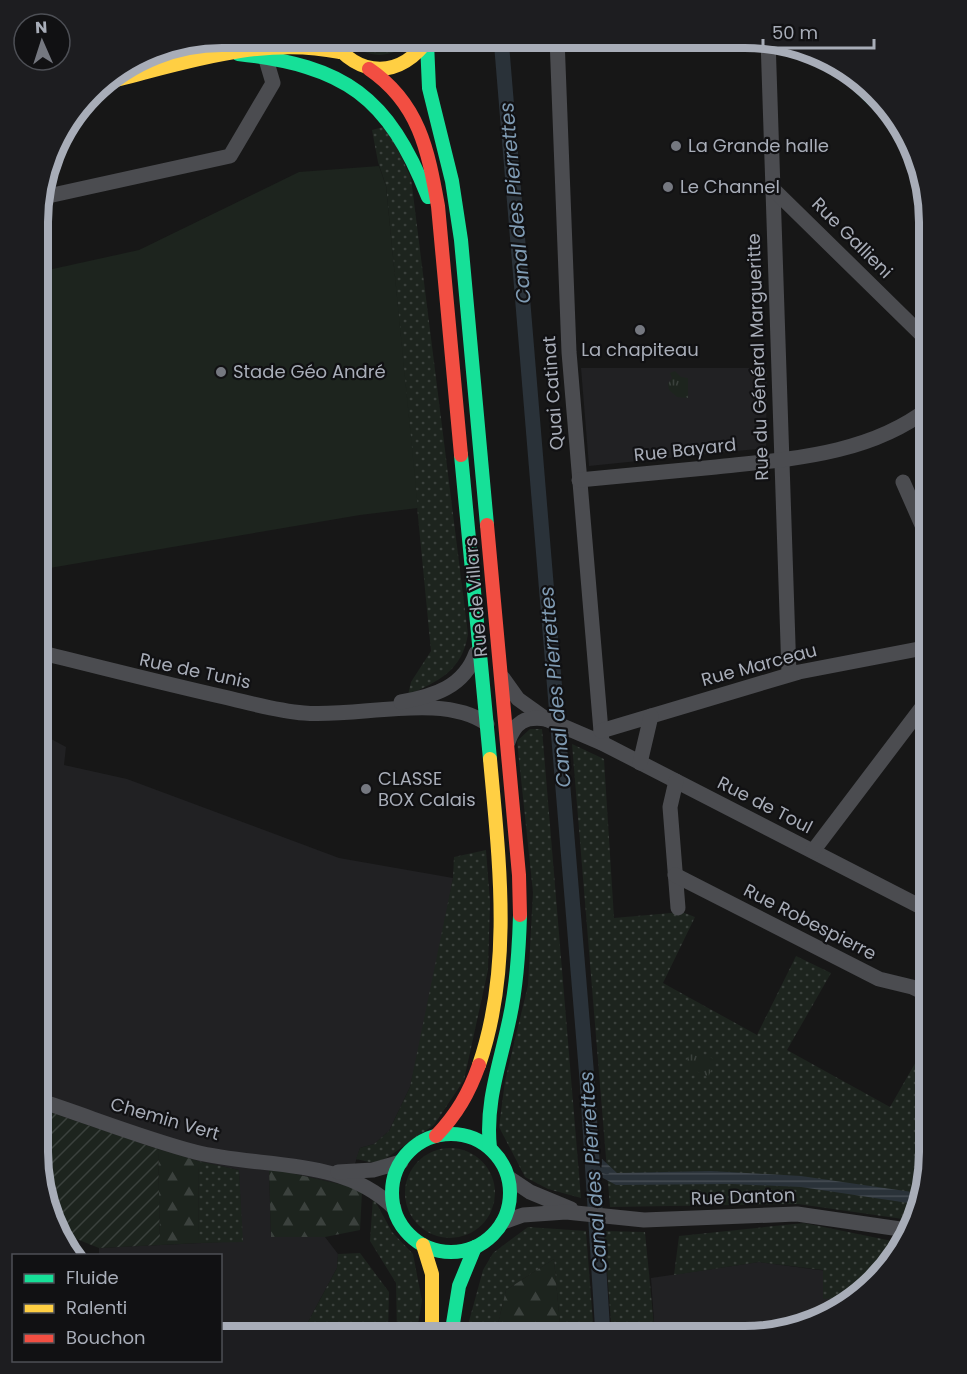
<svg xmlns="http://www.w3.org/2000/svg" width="967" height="1374" font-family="Poppins,sans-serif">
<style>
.built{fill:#212123}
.grass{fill:url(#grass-dots)}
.forest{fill:url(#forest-firs)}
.park{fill:url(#park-tufts)}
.garden{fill:url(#garden-furrows)}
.pitch{fill:#1d241e}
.water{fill:url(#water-rules)}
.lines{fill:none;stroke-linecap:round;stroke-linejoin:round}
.stream{stroke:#2a3239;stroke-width:4.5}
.canal{stroke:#2a3239;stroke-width:15}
.street{stroke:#4b4c50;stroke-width:15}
.fast{stroke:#16e098;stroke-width:14}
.slow{stroke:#ffcf43;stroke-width:14}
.jam{stroke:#f24e42;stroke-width:14}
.poi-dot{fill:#757880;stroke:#111113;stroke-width:2}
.labels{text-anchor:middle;stroke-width:4.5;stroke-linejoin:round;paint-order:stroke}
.poi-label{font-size:18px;fill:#a8adb8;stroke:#111113;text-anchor:start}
.street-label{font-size:18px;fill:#a8adb8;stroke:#111113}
.water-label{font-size:20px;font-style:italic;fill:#7f9bb3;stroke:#111113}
.rim{fill:none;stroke:#a8adb8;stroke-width:8}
</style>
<defs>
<pattern id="grass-dots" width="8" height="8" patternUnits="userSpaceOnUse" patternTransform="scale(1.5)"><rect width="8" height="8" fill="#1d241e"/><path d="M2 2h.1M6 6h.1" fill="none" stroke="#3b413d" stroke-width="1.8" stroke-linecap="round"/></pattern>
<pattern id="forest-firs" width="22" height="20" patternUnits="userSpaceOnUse" patternTransform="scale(1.5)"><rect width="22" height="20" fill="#1d241e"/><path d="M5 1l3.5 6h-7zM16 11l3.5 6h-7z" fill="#3b413d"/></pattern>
<pattern id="park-tufts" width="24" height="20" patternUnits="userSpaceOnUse" patternTransform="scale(1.5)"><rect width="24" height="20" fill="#1d241e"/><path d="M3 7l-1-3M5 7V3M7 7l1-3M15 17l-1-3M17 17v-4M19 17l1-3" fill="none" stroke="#3b413d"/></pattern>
<pattern id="garden-furrows" width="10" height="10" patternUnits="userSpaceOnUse" patternTransform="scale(1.5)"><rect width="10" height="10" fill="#1d241e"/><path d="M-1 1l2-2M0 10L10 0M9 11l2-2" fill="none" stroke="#3b413d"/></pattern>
<pattern id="water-rules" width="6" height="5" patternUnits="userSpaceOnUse" patternTransform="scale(1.5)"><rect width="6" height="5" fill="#2a3239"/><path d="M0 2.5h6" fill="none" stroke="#464d54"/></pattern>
</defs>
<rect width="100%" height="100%" fill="#171717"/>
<g class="built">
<polygon points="581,368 767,368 766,448 589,466"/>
<polygon points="38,732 66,747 64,765 127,779 339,858 453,878 431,1000 410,1087 389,1131 374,1144 360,1148 348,1186 269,1168 271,1237 325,1237 338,1254 337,1268 301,1335 221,1335 220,1256 99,1255 99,1248 242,1241 239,1170 187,1159 38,1108"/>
<polygon points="759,1262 873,1277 826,1318 745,1336 655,1336 651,1278"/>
</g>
<g class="grass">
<path d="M346 38H412C394 61 364 60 346 38Z"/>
<path d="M387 126 411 178 468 634C462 671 439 681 408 695L411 682 431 651 386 186 378 162 372 130Z"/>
<polygon points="530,729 542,729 581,1198 548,1189 525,1177 499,1127 505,1081 528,985 533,892 517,741"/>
<polygon points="572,744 604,759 614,918 682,912 695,917 663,983 757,1035 796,956 831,973 787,1050 890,1107 929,1039 929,1100 918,1121 929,1127 929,1164 910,1220 798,1204 610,1207"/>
<polygon points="486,850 490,902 488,970 464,1080 434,1125 378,1164 356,1159 360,1148 374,1144 389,1131 410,1087 453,878 454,857"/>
<circle cx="450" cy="1193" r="45"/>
<polygon points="198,1161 239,1170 243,1242 199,1243"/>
<polygon points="373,1197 392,1232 413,1254 422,1301 416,1336 397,1336 396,1283 370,1241"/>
<polygon points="804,1223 902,1243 898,1255 850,1297 823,1299 823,1270 759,1262 674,1275 679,1236"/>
<polygon points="528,1227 586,1231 594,1336 561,1336 554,1259 506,1290 495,1336 465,1336 483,1270 493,1253"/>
<polygon points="604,1231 645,1232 655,1336 612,1336"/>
<polygon points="360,1253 389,1292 388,1335 301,1335 337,1268 338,1254"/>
</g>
<g class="forest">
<polygon points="158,1149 198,1161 199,1243 160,1245"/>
<polygon points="269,1168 348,1186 362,1192 360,1230 325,1237 271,1237"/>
<polygon points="554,1259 561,1336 495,1336 506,1290"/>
</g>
<g class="park">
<polygon points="675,371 681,377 688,378 688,398 677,397 669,390 668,384 672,378 670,373"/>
<polygon points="692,1049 716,1060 708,1077 684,1065"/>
</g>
<polygon class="garden" points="38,1108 158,1149 160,1245 99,1248 69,1236 59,1236 38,1152"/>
<polygon class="pitch" points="379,166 386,186 418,508 360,515 38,570 39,272 139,250 299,172"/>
<polygon class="water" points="602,1159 617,1173 711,1171 801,1176 919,1193 915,1204 801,1187 732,1184 616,1185 601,1177"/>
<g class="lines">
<polyline class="stream" points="592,1167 607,1172"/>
<polyline class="canal" points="501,38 587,1079 603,1336"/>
<g class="street">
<polyline points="557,38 569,352 602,743"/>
<polyline points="768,39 789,674"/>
<polyline points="772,188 929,342"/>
<polyline points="39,198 230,156 273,83 265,56"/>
<path d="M579 480C624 476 670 471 716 467 789 459 869 455 929 408"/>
<polyline points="903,482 929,541"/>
<path d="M38 652C100 667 162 683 224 697 250 703 277 711 304 713 358 718 443 692 487 724"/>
<polyline points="503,678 518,699 546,719 602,743 929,911"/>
<path d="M401 702C434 696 464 687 476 653"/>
<polyline points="601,731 799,672 929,647"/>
<path d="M508 742C515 722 525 716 546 719"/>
<polyline points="640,763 651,716"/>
<polyline points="676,781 670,807 678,908"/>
<polyline points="813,851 929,698"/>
<polyline points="675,875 879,979 912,987 929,995"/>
<path d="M38 1100C90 1117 142 1138 195 1152 262 1169 341 1156 394 1208"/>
<polyline points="338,1172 373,1170 401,1162"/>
<polyline points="509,1178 530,1192 571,1209"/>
<polyline points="503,1222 523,1215 566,1212 644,1220 797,1214 907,1230"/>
</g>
<g class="fast">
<polyline points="427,43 429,88 452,181 461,240 487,525"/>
<path d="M238 54C345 66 388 96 428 197"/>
<polyline points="843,70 890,116"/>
<polyline points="461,455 490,759"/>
<circle cx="451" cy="1193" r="59"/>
<path d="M490 1148C485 1103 500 1064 509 1021 517 986 519 950 520 915"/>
<polyline points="451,1336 459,1286 475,1247"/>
</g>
<g class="slow">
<path d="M330 38C359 79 401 79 429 38"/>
<path d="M100 84C176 66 260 35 339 52"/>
<path d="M479 1065C513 966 499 860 490 759"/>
<polyline points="423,1245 432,1274 432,1336"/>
</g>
<g class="jam">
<path d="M369 69C419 103 428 150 438 206L461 455"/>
<polyline points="487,525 519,875 520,915"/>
<path d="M436 1136C457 1114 469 1093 479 1065"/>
</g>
</g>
<g class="poi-dot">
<circle cx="676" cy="146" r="6"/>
<circle cx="668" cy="187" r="6"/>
<circle cx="640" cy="330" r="6"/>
<circle cx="221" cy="372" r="6"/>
<circle cx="366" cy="789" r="6"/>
</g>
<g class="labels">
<g class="poi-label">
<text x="688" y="152">La Grande halle</text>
<text x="680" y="193">Le Channel</text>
<text x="640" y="356" text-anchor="middle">La chapiteau</text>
<text x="233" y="378">Stade Géo André</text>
<text x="378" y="785">CLASSE<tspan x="378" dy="21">BOX Calais</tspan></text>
</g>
<g class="street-label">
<text transform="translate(852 238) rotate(45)" y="6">Rue Gallieni</text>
<text transform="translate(758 357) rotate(-92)" y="6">Rue du Général Margueritte</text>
<text transform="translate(553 393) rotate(-94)" y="6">Quai Catinat</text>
<text transform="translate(685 450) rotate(-6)" y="6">Rue Bayard</text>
<text transform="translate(476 597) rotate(-95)" y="6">Rue de Villars</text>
<text transform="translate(759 665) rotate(-15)" y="6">Rue Marceau</text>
<text transform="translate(195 671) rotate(12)" y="6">Rue de Tunis</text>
<text transform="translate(765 805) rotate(27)" y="6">Rue de Toul</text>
<text transform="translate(810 922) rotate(27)" y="6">Rue Robespierre</text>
<text transform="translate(165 1119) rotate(16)" y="6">Chemin Vert</text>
<text transform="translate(743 1197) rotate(-2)" y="6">Rue Danton</text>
</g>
<g class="water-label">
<text transform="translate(515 203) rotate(-95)" y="7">Canal des Pierrettes</text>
<text transform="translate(555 687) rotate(-95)" y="7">Canal des Pierrettes</text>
<text transform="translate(593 1172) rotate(-94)" y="7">Canal des Pierrettes</text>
</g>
</g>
<path d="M0 0H967V1374H0ZM222 48H745A174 174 0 0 1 919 222V1152A174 174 0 0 1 745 1326H222A174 174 0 0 1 48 1152V222A174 174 0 0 1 222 48Z" fill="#1d1d20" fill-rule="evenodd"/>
<path class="rim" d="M222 48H745A174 174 0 0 1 919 222V1152A174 174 0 0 1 745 1326H222A174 174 0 0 1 48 1152V222A174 174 0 0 1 222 48Z"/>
<rect x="12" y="1254" width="210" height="108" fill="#111113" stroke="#4d4f55" stroke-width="1.5"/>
<rect x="24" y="1274" width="30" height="9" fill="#16e098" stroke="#4d4f55" stroke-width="1.5"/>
<text x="66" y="1284" font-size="18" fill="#a8adb8">Fluide</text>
<rect x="24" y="1304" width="30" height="9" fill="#ffcf43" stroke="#4d4f55" stroke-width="1.5"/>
<text x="66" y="1314" font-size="18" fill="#a8adb8">Ralenti</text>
<rect x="24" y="1334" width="30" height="9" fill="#f24e42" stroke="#4d4f55" stroke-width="1.5"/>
<text x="66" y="1344" font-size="18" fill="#a8adb8">Bouchon</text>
<g transform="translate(42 42) rotate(357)"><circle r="28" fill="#111113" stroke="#4d4f55" stroke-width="1.5"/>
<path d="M0-4.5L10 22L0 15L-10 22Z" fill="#757880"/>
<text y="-9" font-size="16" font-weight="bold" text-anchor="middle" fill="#a8adb8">N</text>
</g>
<path d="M763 39v9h111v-9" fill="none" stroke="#a8adb8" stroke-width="3"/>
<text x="772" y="39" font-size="18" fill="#a8adb8" stroke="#111113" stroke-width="4.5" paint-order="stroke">50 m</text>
</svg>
